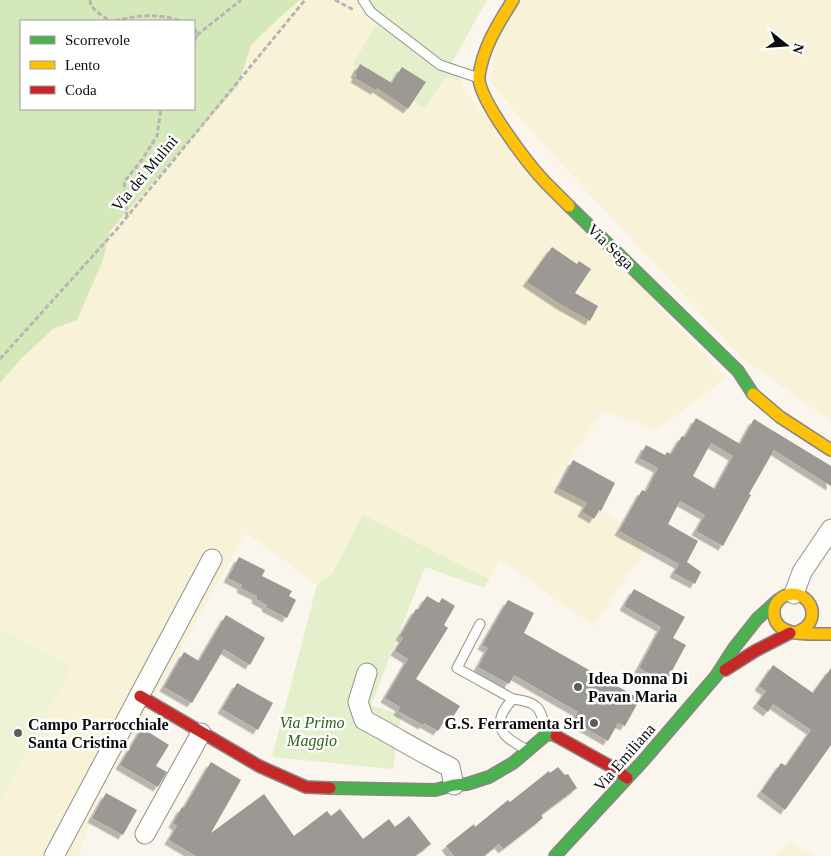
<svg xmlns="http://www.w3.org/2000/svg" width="831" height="856" font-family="'Times New Roman',serif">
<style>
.farmland{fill:#f8f2d8}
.green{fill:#e4f0cc}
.forest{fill:#d5e8b9;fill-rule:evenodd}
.pitch{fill:#eef3d6}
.building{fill:#9c9994;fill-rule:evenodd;filter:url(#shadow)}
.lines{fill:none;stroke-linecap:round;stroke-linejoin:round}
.lane-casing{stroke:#93918d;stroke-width:11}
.street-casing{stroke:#93918d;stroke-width:21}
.fast-casing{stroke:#898783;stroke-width:14}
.slow-casing{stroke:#898783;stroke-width:14}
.jam-casing{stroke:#898783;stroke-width:14}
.path{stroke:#b7b6b5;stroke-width:3;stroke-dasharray:5 2.5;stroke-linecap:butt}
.lane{stroke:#fefefc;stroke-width:9}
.street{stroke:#fefefc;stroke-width:19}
.fast{stroke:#4caf50;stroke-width:11}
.slow{stroke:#ffc107;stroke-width:11}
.jam{stroke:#c62828;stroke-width:11}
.poi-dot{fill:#5f5d5a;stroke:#fff;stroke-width:2}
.labels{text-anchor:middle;stroke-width:5;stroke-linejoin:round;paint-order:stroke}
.street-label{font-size:16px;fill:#0b0b0b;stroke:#fff}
.poi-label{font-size:16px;font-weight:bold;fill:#0b0b0b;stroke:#fff;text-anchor:start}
.park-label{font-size:16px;font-style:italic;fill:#2d6419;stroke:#fff}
</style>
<defs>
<filter id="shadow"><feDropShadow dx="-4.5" dy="4.5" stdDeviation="0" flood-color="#0004"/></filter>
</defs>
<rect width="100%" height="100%" fill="#faf6ed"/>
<g class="farmland">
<polygon points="300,0 356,0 381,17 353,64 446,76 461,81 471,98 544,183 726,378 657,430 602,411 555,483 652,540 594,626 500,560 489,579 363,515 332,574 317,585 246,533 97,800 79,856 0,856 0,800 72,667 0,628 0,383 21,359 53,329 77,320 103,260 110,231 238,86 251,45 280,17"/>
<polygon points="515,0 831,0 831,421 744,360 539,140 491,83 497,31"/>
<polygon points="790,841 816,856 775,856"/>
</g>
<g class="green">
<polygon points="356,0 487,0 453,61 454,69 461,81 446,77 424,108 352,65 381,17"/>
<polygon points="363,515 489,579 484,588 425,567 371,705 401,715 393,769 272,757 317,585 332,574"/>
</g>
<path class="forest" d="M0 0H300L280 17 251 45 238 86 110 231 103 260 77 320 53 329 21 359 0 383ZM21 21H194V109H21Z"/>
<polygon class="pitch" points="0,628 72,667 0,800"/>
<g class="building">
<polygon points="360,64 392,83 402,67 426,82 408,109 377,88 375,90 355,78 357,75 355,73"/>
<polygon points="552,247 577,264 579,261 591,269 575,293 598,306 590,321 560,304 527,282"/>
<path d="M696 418 740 444 754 419 831 466V486L774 450 749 494 751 495 723 546 696 531 705 515 680 501 668 524 698 541 687 562 701 572 695 584 674 573 679 564 619 531 642 490 646 492 658 468 639 458 646 445 665 455 667 452 671 454 682 436 685 437ZM711 443 733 456 715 489 693 476Z"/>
<polygon points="573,460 615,483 601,511 599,510 594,519 582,512 587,503 558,488"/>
<polygon points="239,557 265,570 262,576 292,591 289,596 296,600 287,618 266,607 267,605 256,599 257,596 241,588 242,585 228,578"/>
<polygon points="634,589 685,617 673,638 686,645 666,682 639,668 661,627 624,606"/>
<polygon points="427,596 439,603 442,598 455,606 444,625 448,628 416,679 460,706 451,720 447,717 438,731 424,723 423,725 398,711 400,707 385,698 408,659 395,651 403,638 400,636 416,609 418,610"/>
<polygon points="508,600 534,613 524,633 640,699 625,726 618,723 608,741 573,721 578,712 514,675 509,684 478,667 488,648 482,645"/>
<polygon points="226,615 265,638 250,665 224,649 192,703 164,687 184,652 199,661"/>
<polygon points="773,665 813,693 831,668 831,745 785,810 761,792 781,763 786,766 811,730 773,704 768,712 757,704 766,691 759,686"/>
<polygon points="237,683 273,703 258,730 222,709"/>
<polygon points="142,728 169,745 156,766 167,772 158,787 120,765"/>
<polygon points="211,762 241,780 211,833 264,794 294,836 327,811 331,816 340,809 363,839 389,819 395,827 409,816 431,844 415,856 196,856 169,840 177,826 173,823 182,807 184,808"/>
<polygon points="558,767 565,775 568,774 577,788 541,815 543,818 503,849 499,844 484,856 454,856 446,846 474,824 475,827 508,800 510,802 549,771 550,773"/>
<polygon points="106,793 137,810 123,835 92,818"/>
</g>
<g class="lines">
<defs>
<g id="lane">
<polyline points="363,0 371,12 440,65 476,77"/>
<polyline points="480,624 457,668 513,699"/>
<path d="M525 749C519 745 510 741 505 735 494 723 504 708 513 699 539 702 541 708 546 733"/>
</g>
<g id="street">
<polyline points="794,594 802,572 831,529"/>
<path d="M367 673 358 702 364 720C393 735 421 753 450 767L454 785"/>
<polyline points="145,834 201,733"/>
<polyline points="54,856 212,559"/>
</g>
<g id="fast">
<polyline points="569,206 738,371 753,394"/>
<polyline points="330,788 435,790 454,785 467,784 489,777 513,763 546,735 552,734 556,736"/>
<polyline points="555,856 643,761 716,676 734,648 757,619 778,600"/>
</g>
<g id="slow">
<path d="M513 0C498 24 483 47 479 76 477 98 529 165 545 182 553 190 561 198 569 206"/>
<polyline points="753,394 780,417 831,450"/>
<path d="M796 633C799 631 804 629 806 627 823 611 802 584 781 598 776 602 773 608 774 615 777 639 814 633 831 634"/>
</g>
<g id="jam">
<polyline points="725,670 755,651 790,633"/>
<polyline points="140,696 259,766 306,787 330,788"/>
<polyline points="556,736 610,766 627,778"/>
</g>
</defs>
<use href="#lane" class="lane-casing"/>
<use href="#street" class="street-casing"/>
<use href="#fast" class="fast-casing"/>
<use href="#slow" class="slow-casing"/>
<use href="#jam" class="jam-casing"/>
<g class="path">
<polyline points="90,0 91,6 102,16 111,21"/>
<polyline points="335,0 354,10"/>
<path d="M115 21C137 15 159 13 181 21"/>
<polyline points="194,29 196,31 197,35 194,42"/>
<polyline points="197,35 241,0"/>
<polyline points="127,217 124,182 141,161 157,136 161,109"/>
<polyline points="0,359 117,229 305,0"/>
</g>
<use href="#lane" class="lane"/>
<use href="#street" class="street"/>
<use href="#fast" class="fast"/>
<use href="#slow" class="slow"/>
<use href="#jam" class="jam"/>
</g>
<g class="poi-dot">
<circle cx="578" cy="687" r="5"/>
<circle cx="594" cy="723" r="5"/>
<circle cx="18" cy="733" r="5"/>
</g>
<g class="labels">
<g class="street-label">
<text transform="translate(144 173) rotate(-50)" y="6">Via dei Mulini</text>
<text transform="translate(611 246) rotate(44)" y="6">Via Sega</text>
<text transform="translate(624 757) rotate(-49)" y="6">Via Emiliana</text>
</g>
<g class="poi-label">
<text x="588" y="684">Idea Donna Di<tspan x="588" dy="18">Pavan Maria</tspan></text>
<text x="584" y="729" text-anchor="end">G.S. Ferramenta Srl</text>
<text x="28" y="730">Campo Parrocchiale<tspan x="28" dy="18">Santa Cristina</tspan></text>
</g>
<g class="park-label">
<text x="312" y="728">Via Primo<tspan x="312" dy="18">Maggio</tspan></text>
</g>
</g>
<rect x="20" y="20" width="175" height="90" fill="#ffffff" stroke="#9d9d9d"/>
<rect x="30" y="36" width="25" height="8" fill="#4caf50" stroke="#9d9d9d"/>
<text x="65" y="45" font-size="15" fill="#0b0b0b">Scorrevole</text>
<rect x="30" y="61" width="25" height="8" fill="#ffc107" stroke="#9d9d9d"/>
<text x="65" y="70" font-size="15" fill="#0b0b0b">Lento</text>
<rect x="30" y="86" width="25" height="8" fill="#c62828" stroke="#9d9d9d"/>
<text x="65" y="95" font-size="15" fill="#0b0b0b">Coda</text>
<g transform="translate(786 45) rotate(107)" stroke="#ffffff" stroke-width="4" paint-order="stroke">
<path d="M0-4L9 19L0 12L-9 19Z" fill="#0b0b0b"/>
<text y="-8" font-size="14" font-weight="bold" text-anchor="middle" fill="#0b0b0b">N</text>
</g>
</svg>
